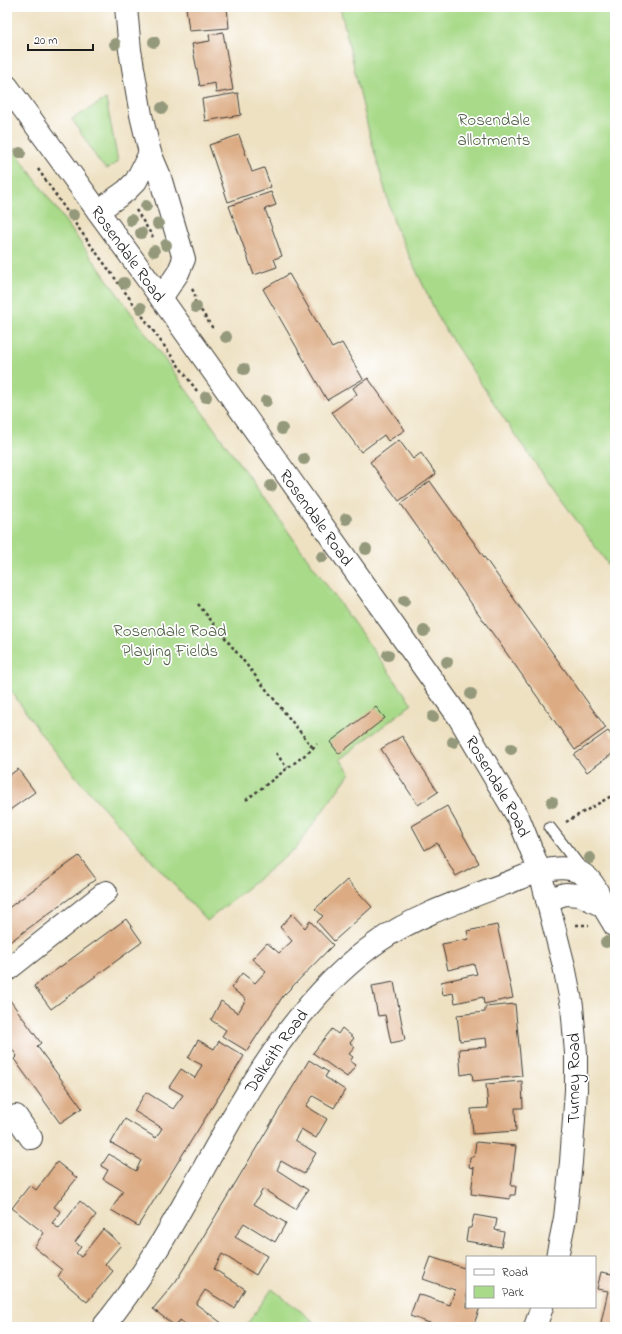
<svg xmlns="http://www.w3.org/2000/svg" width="622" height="1334" font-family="'Indie Flower',sans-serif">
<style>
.green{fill:#a8da89;stroke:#627b52}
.building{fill:#dcab83}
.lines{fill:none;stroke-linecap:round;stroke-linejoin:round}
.service-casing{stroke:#3c3a35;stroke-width:13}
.minor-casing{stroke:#3c3a35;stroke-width:24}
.tertiary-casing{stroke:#3c3a35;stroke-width:24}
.path{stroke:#3c3a35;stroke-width:2.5;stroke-dasharray:3 3;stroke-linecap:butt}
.service{stroke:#fff;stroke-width:11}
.minor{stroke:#fff;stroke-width:22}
.tertiary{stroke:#fff;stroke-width:22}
.tree{fill:#95997c}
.labels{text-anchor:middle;stroke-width:3.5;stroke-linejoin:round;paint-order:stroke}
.park-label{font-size:17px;fill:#4d5e42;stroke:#fff}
.street-label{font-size:17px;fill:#1c1c1c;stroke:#fff}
</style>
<rect width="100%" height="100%" fill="#fff"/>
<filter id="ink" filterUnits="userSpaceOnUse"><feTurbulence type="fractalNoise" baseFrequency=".025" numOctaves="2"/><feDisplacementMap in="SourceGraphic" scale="8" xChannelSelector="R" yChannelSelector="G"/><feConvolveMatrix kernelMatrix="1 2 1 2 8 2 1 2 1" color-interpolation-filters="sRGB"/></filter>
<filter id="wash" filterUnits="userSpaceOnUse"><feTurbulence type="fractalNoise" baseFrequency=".012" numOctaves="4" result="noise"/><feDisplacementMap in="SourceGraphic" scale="16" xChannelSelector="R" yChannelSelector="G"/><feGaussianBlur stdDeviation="0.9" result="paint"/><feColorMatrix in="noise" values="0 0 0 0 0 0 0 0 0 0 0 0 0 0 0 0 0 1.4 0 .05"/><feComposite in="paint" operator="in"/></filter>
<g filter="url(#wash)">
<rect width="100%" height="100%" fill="#eee1c2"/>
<g class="green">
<polygon points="340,7 615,7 615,574 515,435 441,323 395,226 369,132"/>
<polygon points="106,99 118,162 107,169 100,163 72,119"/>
<polygon points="7,140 412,704 340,759 350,773 296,848 207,921 82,784 42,735 7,685"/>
<polygon points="272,1289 321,1327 245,1327"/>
</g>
<g id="blocks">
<g class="building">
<polygon points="186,7 227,7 229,28 189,31"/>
<polygon points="223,32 233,90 216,93 215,83 200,86 192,44 210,41 209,35"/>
<polygon points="238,93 241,115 205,121 202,99"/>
<polygon points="239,135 252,172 264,168 271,187 228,202 209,145"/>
<polygon points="271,192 276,205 265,209 282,256 274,259 277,267 254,275 229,206"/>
<polygon points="289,274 332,348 342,343 363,379 327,400 263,289"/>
<polygon points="368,378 405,430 388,441 384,435 361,452 332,412 357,394 353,388"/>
<polygon points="399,440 413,459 421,453 436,474 399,501 370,462"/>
<polygon points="430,481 606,728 575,750 401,504"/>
<polygon points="376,707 385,718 339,754 330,742"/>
<polygon points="608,731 613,737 615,735 615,752 587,772 574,755"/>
<polygon points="402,736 438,792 418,805 381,749"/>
<polygon points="18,769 35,792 7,812 7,777"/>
<polygon points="447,806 479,863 456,876 437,843 425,850 412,826"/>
<polygon points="79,856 96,879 7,944 7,909"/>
<polygon points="347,880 372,907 334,941 317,922 323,916 315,909"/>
<polygon points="292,914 305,928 310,921 333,945 283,996 247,1051 222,1036 226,1030 211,1020 221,1001 238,1013 246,999 231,988 242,973 255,983 266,971 252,959 267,943 279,953 292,941 280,927"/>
<polygon points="126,919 142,942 51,1009 34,986"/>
<polygon points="497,925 513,998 484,1004 483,997 455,1003 453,993 443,995 441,982 477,974 474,964 448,970 442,944 469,939 467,931"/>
<polygon points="394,982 405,1040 391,1043 385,1015 378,1016 372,986"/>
<polygon points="7,996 41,1043 37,1046 82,1108 60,1123 14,1059 17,1056 7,1042"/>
<polygon points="515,1004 522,1076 473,1081 472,1073 461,1075 459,1049 487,1047 486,1038 460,1041 457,1015 485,1012 485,1007"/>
<polygon points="342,1028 354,1038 350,1043 355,1047 349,1054 353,1057 350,1061 356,1065 347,1077 313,1053 332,1029 338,1034"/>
<polygon points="198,1040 214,1049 219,1041 244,1056 138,1226 111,1210 123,1191 103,1179 108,1170 101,1166 109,1154 136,1171 141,1160 111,1143 125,1119 156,1138 162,1128 134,1111 146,1092 173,1109 183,1095 169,1087 181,1069 195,1078 202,1065 188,1058"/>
<polygon points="309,1060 328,1072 325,1077 345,1090 334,1108 313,1096 306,1106 327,1119 316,1138 301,1129 295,1140 316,1153 304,1174 281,1161 277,1170 308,1190 295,1209 263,1189 254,1204 286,1223 275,1242 244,1223 235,1237 267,1256 256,1275 222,1254 214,1269 245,1289 234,1308 205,1290 196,1304 223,1324 221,1327 189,1327 180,1320 175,1326 153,1309 176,1281 197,1247"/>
<polygon points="522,1081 523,1108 515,1108 516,1131 473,1134 471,1109 488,1108 486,1084"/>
<polygon points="476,1142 516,1146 511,1186 516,1186 515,1195 510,1195 510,1199 471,1194 474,1168 469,1167 470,1157 474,1157"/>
<polygon points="57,1162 77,1178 54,1207 61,1212 52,1223 59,1229 80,1201 96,1215 75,1242 81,1247 76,1253 81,1257 103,1229 121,1245 105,1264 113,1271 87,1302 58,1277 62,1270 34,1247 44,1233 12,1208 30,1185 36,1190"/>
<polygon points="474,1215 497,1219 495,1230 504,1232 501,1247 466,1241 468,1228 471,1228"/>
<polygon points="431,1257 464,1268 467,1259 467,1307 480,1307 473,1327 441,1327 410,1316 418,1294 450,1305 455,1290 423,1279"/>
<polygon points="614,1264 615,1327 600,1327 608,1291 597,1289 601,1272 612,1274"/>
</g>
</g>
</g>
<g filter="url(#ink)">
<use href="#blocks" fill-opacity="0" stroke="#3c3a35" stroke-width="1"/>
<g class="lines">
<defs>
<polyline id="service" points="550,828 584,872"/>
<g id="minor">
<polyline points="7,970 106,892"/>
<polyline points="16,1116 31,1138"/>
<path id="s1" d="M103 1327C202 1207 249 1031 379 941 419 913 478 895 525 876L540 872"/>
</g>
<g id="tertiary">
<polyline points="126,7 130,50 141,115 150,153 159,174 184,259 178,273 161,298"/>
<path id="s2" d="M7 86 161 298 458 716 519 819 540 872 564 966 572 1006 576 1053V1090L571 1162 565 1218 557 1257"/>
<polyline points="98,211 126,191 136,181 150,153"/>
<path d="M540 872C573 862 593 872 603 906"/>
<polyline points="547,900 565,894 580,895 603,906 615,926"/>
<polyline points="535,1327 542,1307"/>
</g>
</defs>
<use href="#service" class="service-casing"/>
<use href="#minor" class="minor-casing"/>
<use href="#tertiary" class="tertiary-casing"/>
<g class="path">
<polyline points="38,169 77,226 197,391"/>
<polyline points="136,210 153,237"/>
<polyline points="192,289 195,294 195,301 212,327 210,329"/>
<polyline points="198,604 313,748"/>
<polyline points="276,753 287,768"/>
<polyline points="246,800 310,751 317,744"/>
<polyline points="566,822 615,794"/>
<polyline points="576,925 589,925"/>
<polyline points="611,947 615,953"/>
</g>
<use href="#service" class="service"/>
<use href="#minor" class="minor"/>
<use href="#tertiary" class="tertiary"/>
</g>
<g class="tree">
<circle cx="154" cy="42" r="6"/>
<circle cx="115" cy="44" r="6"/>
<circle cx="162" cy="108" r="6"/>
<circle cx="20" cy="153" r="6"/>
<circle cx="146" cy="206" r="6"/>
<circle cx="73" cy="215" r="6"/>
<circle cx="131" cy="220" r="6"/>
<circle cx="158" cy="224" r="6"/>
<circle cx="141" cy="233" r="6"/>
<circle cx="166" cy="245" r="6"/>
<circle cx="154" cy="251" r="6"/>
<circle cx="124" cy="283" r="6"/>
<circle cx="196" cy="307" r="6"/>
<circle cx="141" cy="308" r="6"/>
<circle cx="226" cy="337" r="6"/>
<circle cx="244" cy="369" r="6"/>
<circle cx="206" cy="397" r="6"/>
<circle cx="266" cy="401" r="6"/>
<circle cx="282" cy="429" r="6"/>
<circle cx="304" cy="459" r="6"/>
<circle cx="271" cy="486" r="6"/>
<circle cx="346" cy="519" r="6"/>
<circle cx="366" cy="549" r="6"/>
<circle cx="322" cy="557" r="6"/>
<circle cx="404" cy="601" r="6"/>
<circle cx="424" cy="631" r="6"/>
<circle cx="388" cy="655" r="6"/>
<circle cx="447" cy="662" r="6"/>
<circle cx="471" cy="694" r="6"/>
<circle cx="433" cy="717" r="6"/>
<circle cx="453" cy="742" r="6"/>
<circle cx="511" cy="749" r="6"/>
<circle cx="552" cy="802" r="6"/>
<circle cx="590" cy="858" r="6"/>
<circle cx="606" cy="942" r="6"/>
</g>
</g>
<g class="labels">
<g class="park-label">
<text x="494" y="125">Rosendale<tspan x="494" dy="20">allotments</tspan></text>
<text x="170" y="636">Rosendale Road<tspan x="170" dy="20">Playing Fields</tspan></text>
</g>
<g class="street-label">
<text dy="6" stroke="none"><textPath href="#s2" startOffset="207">Rosendale Road</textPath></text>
<text dy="6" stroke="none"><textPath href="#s2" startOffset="531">Rosendale Road</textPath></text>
<text dy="6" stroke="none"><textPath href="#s2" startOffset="856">Rosendale Road</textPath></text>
<text dy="6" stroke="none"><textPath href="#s1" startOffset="326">Dalkeith Road</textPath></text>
<text transform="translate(573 1078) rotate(-90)" y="6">Turney Road</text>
</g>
</g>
<rect width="622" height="1334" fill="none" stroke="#fff" stroke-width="24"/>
<rect x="466" y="1256" width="130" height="52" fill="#ffffff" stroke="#a4a4a4"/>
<rect x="474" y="1269" width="20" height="6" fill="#ffffff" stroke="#a4a4a4"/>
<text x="502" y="1276" font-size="12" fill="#1c1c1c">Road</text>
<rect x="474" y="1286" width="20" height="12" fill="#a8da89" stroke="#a4a4a4"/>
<text x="502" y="1296" font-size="12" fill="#1c1c1c">Park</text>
<path d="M28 44v6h65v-6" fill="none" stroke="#1c1c1c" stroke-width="2"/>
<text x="34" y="44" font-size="12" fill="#1c1c1c" stroke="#ffffff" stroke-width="3" paint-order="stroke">20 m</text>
</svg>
